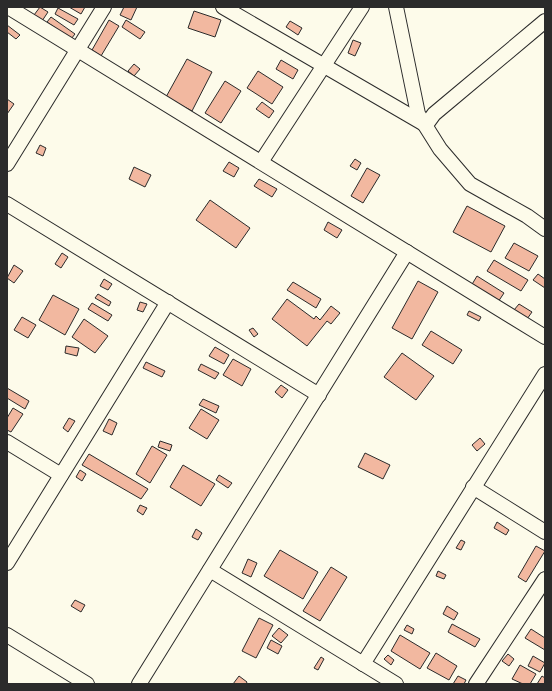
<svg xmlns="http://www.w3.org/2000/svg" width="552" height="691" font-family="'Titillium Web',sans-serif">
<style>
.building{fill:#f2b8a0;stroke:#2b2b2b}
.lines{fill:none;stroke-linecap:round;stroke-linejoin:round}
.minor-casing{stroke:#2b2b2b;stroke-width:16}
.minor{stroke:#fdfbea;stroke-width:14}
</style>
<rect width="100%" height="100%" fill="#fdfbea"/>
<g class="building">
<polygon points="40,7 48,12 42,21 34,15"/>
<polygon points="69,7 85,7 81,14"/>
<polygon points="124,7 137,7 131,20 120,15"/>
<polygon points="58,8 78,19 74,25 55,14"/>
<polygon points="194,11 221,20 215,37 188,28"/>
<polygon points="51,17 75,34 71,39 47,22"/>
<polygon points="109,20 119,26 101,56 92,50"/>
<polygon points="126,20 145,32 140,39 122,27"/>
<polygon points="290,21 302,28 298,35 286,27"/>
<polygon points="7,25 20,35 16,39 7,32"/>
<polygon points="353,40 361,43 355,56 348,53"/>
<polygon points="187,59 212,72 192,111 166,97"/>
<polygon points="281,60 298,70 293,79 276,69"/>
<polygon points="134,64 140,69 134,76 128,71"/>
<polygon points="258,71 283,87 272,104 247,88"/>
<polygon points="225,81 241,91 221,123 205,113"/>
<polygon points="7,99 14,104 7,114"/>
<polygon points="262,102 274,111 269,118 256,109"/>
<polygon points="40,145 46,148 43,156 36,153"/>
<polygon points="355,159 361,163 357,170 350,166"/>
<polygon points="229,162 239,168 234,177 223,171"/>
<polygon points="134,167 151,175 145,187 129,179"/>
<polygon points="367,168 380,175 363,203 351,196"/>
<polygon points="259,179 277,189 272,197 254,186"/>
<polygon points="210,200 250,228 236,248 196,220"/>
<polygon points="467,206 505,226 491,252 453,232"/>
<polygon points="328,222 342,230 337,238 324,230"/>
<polygon points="514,243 538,256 529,271 505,258"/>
<polygon points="62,253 68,257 61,268 55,264"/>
<polygon points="494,260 528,280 521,291 487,271"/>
<polygon points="14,265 23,271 14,283 7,278"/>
<polygon points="538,274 545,279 545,288 533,280"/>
<polygon points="477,276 504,293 498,302 471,286"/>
<polygon points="104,279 112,284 108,290 100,286"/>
<polygon points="418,281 438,292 412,339 392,328"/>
<polygon points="293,282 321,299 316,308 287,290"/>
<polygon points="98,294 111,302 109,306 95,298"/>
<polygon points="53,295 79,309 65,335 39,320"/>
<polygon points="287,299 314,319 316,316 320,320 331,306 340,313 331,324 327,321 307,346 272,319"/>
<polygon points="140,302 147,304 143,312 137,310"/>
<polygon points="92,303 112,315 108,321 88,309"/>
<polygon points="519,304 532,312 527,319 514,310"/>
<polygon points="469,311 481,317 479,321 467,315"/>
<polygon points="22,317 36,325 28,338 14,330"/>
<polygon points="84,319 108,336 95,353 72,337"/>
<polygon points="253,328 258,334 254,337 249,330"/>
<polygon points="431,331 462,350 453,364 422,345"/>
<polygon points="66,346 79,348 77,356 65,353"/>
<polygon points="215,347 229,355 224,364 209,356"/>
<polygon points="402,353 434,376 416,400 384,377"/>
<polygon points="233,359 251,369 242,386 223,375"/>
<polygon points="146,362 165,371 162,377 143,368"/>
<polygon points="201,364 219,373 215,379 198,370"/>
<polygon points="281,385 288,390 282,398 275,392"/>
<polygon points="7,388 29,401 25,409 7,398"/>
<polygon points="203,399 219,406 216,413 199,405"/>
<polygon points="13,408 23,414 11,432 7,430 7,418"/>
<polygon points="201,409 219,420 207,439 189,428"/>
<polygon points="69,418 75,421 68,432 63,428"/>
<polygon points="109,419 117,423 112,435 103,431"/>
<polygon points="480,438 485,444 477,451 472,445"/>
<polygon points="160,441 172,445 170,451 158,447"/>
<polygon points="152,446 167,455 150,483 136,474"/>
<polygon points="365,453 390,465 383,479 358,467"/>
<polygon points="89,454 148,489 141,499 82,465"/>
<polygon points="183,465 215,484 201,506 170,487"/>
<polygon points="80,470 86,474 82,481 76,477"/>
<polygon points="219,475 232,483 228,488 216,480"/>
<polygon points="140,505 147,508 143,515 137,511"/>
<polygon points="497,522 509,530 506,535 494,528"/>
<polygon points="196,529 202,533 198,540 192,537"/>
<polygon points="461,540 465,542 461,550 456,548"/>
<polygon points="536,546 545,551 526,582 518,577"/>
<polygon points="280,550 318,572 303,599 264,576"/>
<polygon points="248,559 257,563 251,577 242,573"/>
<polygon points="331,567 347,577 320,621 303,611"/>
<polygon points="438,571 446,575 444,579 436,576"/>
<polygon points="75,600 85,605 81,612 71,606"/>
<polygon points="447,606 458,613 454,620 443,614"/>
<polygon points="259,618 273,625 256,658 242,651"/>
<polygon points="452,624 480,639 475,647 448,632"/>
<polygon points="407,625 414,629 412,634 404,630"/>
<polygon points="279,628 288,635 281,643 272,636"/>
<polygon points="531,629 545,638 545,650 525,638"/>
<polygon points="400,635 430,653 420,669 391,651"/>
<polygon points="271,640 282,646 278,654 267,648"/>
<polygon points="436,653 457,666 449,680 427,668"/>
<polygon points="508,654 514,659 509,666 502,661"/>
<polygon points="388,655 394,660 391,665 384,659"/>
<polygon points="533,656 545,663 540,672 528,666"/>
<polygon points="321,657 324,659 318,670 314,668"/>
<polygon points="520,665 536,674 530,684 523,684 512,679"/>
<polygon points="239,676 247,682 246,684 233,684"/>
<polygon points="458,676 466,680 464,684 453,684"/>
<polygon points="542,676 545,678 545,684 537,684"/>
</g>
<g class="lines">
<defs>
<g id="minor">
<polyline points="8,7 545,337"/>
<polyline points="223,7 426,125 434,114 545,21"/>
<polyline points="396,7 418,114 440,149 470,184 527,216 545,229"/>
<polyline points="261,162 362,7"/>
<polyline points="7,164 104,7"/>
<polyline points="7,204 319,395"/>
<polyline points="7,442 61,475"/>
<polyline points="473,487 545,532"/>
<polyline points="7,563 168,302"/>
<polyline points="210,570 396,684"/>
<polyline points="7,635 87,684"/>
<polyline points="363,664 545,374"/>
<polyline points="139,684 407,252"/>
<polyline points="476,684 545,579"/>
</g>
</defs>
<use href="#minor" class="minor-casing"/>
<use href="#minor" class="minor"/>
</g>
<rect width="552" height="691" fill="none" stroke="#2b2b2b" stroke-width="16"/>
</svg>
